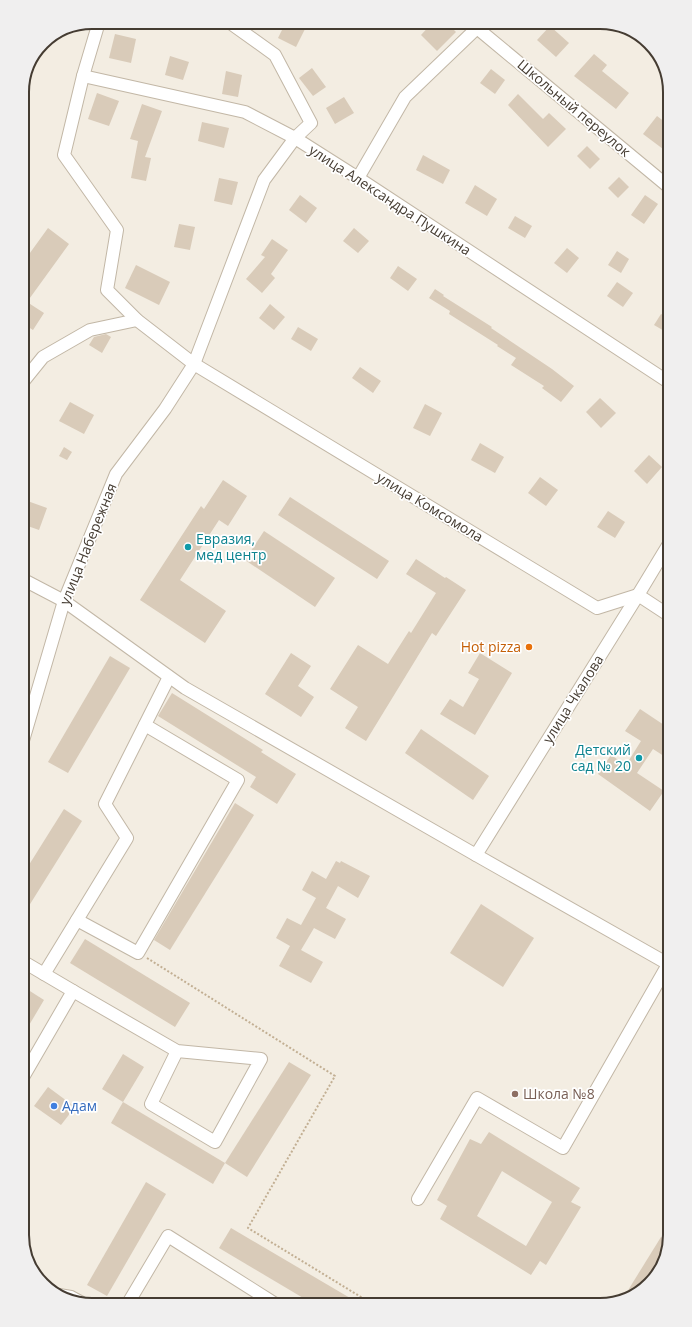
<svg xmlns="http://www.w3.org/2000/svg" width="692" height="1327" font-family="'Open Sans',sans-serif">
<style>
.building{fill:#d9cbb9;fill-rule:evenodd}
.lines{fill:none;stroke-linecap:round;stroke-linejoin:round}
.minor-casing{stroke:#c2b7a6;stroke-width:14}
.path{stroke:#c2af93;stroke-width:2;stroke-dasharray:2 2;stroke-linecap:butt}
.minor{stroke:#fff;stroke-width:12}
.culture-dot{fill:#0f9aa8;stroke:#fff;stroke-width:1.5}
.food-dot{fill:#e8710a;stroke:#fff;stroke-width:1.5}
.education-dot{fill:#8d6e63;stroke:#fff;stroke-width:1.5}
.shop-dot{fill:#3f7fe0;stroke:#fff;stroke-width:1.5}
.labels{text-anchor:middle;stroke-width:3.5;stroke-linejoin:round;paint-order:stroke}
.street-label{font-size:14px;fill:#453c32;stroke:#fff}
.culture-label{font-size:14px;fill:#0d838f;stroke:#fff;text-anchor:start}
.food-label{font-size:14px;fill:#c56008;stroke:#fff;text-anchor:end}
.education-label{font-size:14px;fill:#785e54;stroke:#fff;text-anchor:start}
.shop-label{font-size:14px;fill:#366cbe;stroke:#fff;text-anchor:start}
.rim{fill:none;stroke:#453c32;stroke-width:2}
</style>
<rect width="100%" height="100%" fill="#f3ede2"/>
<g class="building">
<polygon points="286,22 296,22 306,27 296,47 278,38"/>
<polygon points="433,22 446,22 456,32 437,51 421,35"/>
<polygon points="550,26 569,43 556,57 537,40"/>
<polygon points="115,34 136,39 131,63 109,58"/>
<polygon points="594,54 607,65 602,71 629,93 616,109 574,76"/>
<polygon points="170,56 189,62 183,80 165,75"/>
<polygon points="312,68 326,87 313,96 299,78"/>
<polygon points="491,69 505,80 495,94 480,83"/>
<polygon points="226,71 242,75 238,97 222,94"/>
<polygon points="97,93 119,101 109,126 88,119"/>
<polygon points="518,94 543,119 549,113 566,129 548,147 508,105"/>
<polygon points="344,97 354,113 335,124 326,108"/>
<polygon points="142,104 162,111 145,157 151,158 146,181 131,178 138,141 130,139"/>
<polygon points="657,116 670,126 670,140 663,149 643,134"/>
<polygon points="202,122 229,128 224,148 198,141"/>
<polygon points="587,146 600,159 590,169 577,156"/>
<polygon points="423,155 450,170 443,184 416,170"/>
<polygon points="619,177 629,187 618,198 608,188"/>
<polygon points="219,178 238,182 232,205 214,201"/>
<polygon points="475,185 497,199 487,216 465,203"/>
<polygon points="300,195 317,208 306,223 289,210"/>
<polygon points="645,195 658,204 644,224 631,215"/>
<polygon points="515,216 532,226 525,238 508,228"/>
<polygon points="179,224 195,227 190,250 174,247"/>
<polygon points="48,228 69,244 27,302 44,313 33,330 22,323 22,264"/>
<polygon points="354,228 369,241 358,253 343,241"/>
<polygon points="272,239 288,250 271,274 275,278 262,293 246,279 265,257 261,255"/>
<polygon points="567,248 579,258 567,273 554,263"/>
<polygon points="617,251 629,259 621,273 608,265"/>
<polygon points="136,265 170,282 159,305 125,288"/>
<polygon points="398,266 417,279 408,291 390,278"/>
<polygon points="617,282 633,293 623,307 607,296"/>
<polygon points="435,289 444,295 443,296 492,327 491,328 552,369 574,386 561,402 542,388 544,386 511,365 516,358 497,346 498,345 449,314 450,311 429,298"/>
<polygon points="270,304 285,317 274,330 259,318"/>
<polygon points="661,314 670,319 670,326 666,332 654,325"/>
<polygon points="298,327 318,339 311,351 291,339"/>
<polygon points="106,334 111,337 102,353 89,345 94,337"/>
<polygon points="360,367 381,381 373,393 352,378"/>
<polygon points="600,398 616,413 601,428 586,412"/>
<polygon points="70,402 94,415 84,434 59,421"/>
<polygon points="425,404 442,413 430,436 413,428"/>
<polygon points="480,443 504,457 495,473 471,460"/>
<polygon points="64,447 72,452 67,460 59,456"/>
<polygon points="649,455 662,467 647,484 634,471"/>
<polygon points="540,477 558,490 546,506 528,493"/>
<polygon points="223,480 247,496 228,526 219,520 180,580 226,611 205,643 140,600 201,506 204,509"/>
<polygon points="290,497 389,561 377,579 278,515"/>
<polygon points="22,499 47,508 39,530 22,524"/>
<polygon points="608,511 625,522 615,538 597,527"/>
<polygon points="264,531 335,578 315,607 245,560"/>
<polygon points="416,559 445,578 446,577 466,590 436,636 432,633 366,741 345,728 358,707 330,689 358,645 388,664 409,631 411,633 436,593 406,574"/>
<polygon points="291,653 311,666 298,686 314,697 301,717 265,694"/>
<polygon points="480,653 512,673 475,735 440,714 450,699 463,707 479,679 468,673"/>
<polygon points="110,656 130,668 68,773 48,762"/>
<polygon points="172,693 263,750 261,752 296,774 277,804 250,787 256,777 158,716"/>
<polygon points="640,709 670,729 670,760 653,749 637,773 664,791 650,811 598,774 611,755 626,765 641,741 625,731"/>
<polygon points="421,729 489,776 473,800 405,753"/>
<polygon points="235,803 254,815 170,950 154,940"/>
<polygon points="64,809 82,821 22,917 22,876"/>
<polygon points="336,861 340,863 341,861 370,876 358,898 338,886 326,908 346,919 335,939 314,928 301,950 323,962 311,983 279,966 290,946 276,938 287,918 301,925 316,898 302,890 312,871 326,879"/>
<polygon points="481,904 534,938 503,987 450,953"/>
<polygon points="85,939 190,1003 175,1027 70,963"/>
<polygon points="22,986 44,1000 22,1037"/>
<polygon points="123,1054 144,1067 123,1102 102,1089"/>
<polygon points="289,1062 311,1075 247,1177 225,1163"/>
<polygon points="48,1087 75,1107 61,1125 34,1106"/>
<polygon points="123,1102 225,1163 213,1184 111,1123"/>
<path d="M489 1132 580 1188 571 1202 581 1207 546 1265 540 1261 531 1275 440 1219 447 1206 437 1200 470 1139 481 1144ZM502 1171 552 1202 526 1246 477 1216Z"/>
<polygon points="146,1182 166,1194 107,1296 87,1285"/>
<polygon points="231,1228 362,1305 315,1305 219,1248"/>
<polygon points="661,1237 668,1241 658,1274 627,1300 622,1300"/>
</g>
<g class="lines">
<defs>
<g id="minor">
<polyline points="99,22 83,76 64,155 117,230 107,290 137,320 194,364 597,608 638,595 670,616"/>
<polyline points="473,22 477,28 670,188"/>
<polyline points="83,76 245,112 295,138 358,178 670,383"/>
<polyline points="358,178 405,97 477,28"/>
<polyline points="22,383 43,357 90,330 137,320"/>
<polyline points="22,579 64,601 185,688 476,855 670,965"/>
<polyline points="22,744 64,601 116,474 165,409 194,364 264,180 295,138 311,123 275,55 229,22"/>
<polyline points="476,855 638,595 670,542"/>
<polyline points="77,920 138,953 238,780 145,725"/>
<polyline points="44,974 127,838 105,804 169,677"/>
<polyline points="73,991 177,1051 261,1059 215,1142 151,1104 177,1051"/>
<polyline points="22,1079 73,991 22,961"/>
<polyline points="418,1199 477,1098 563,1148 670,961"/>
<polyline points="59,1295 71,1297 82,1303"/>
<polyline points="127,1305 168,1236 277,1305"/>
</g>
</defs>
<use href="#minor" class="minor-casing"/>
<polyline class="path" points="147,958 335,1076 248,1228 374,1305"/>
<use href="#minor" class="minor"/>
</g>
<g class="culture-dot">
<circle cx="188" cy="547" r="4"/>
<circle cx="639" cy="758" r="4"/>
</g>
<circle class="food-dot" cx="529" cy="647" r="4"/>
<circle class="education-dot" cx="515" cy="1094" r="4"/>
<circle class="shop-dot" cx="54" cy="1106" r="4"/>
<g class="labels">
<g class="street-label">
<text transform="translate(574 108) rotate(40)" y="5">Школьный переулок</text>
<text transform="translate(390 200) rotate(33)" y="5">улица Александра Пушкина</text>
<text transform="translate(430 507) rotate(31)" y="5">улица Комсомола</text>
<text transform="translate(88 544) rotate(-68)" y="5">улица Набережная</text>
<text transform="translate(573 699) rotate(-58)" y="5">улица Чкалова</text>
</g>
<g class="culture-label">
<text x="196" y="544">Евразия,<tspan x="196" dy="16">мед центр</tspan></text>
<text x="631" y="755" text-anchor="end">Детский<tspan x="631" dy="16">сад № 20</tspan></text>
</g>
<g class="food-label">
<text x="521" y="652">Hot pizza</text>
</g>
<g class="education-label">
<text x="523" y="1099">Школа №8</text>
</g>
<g class="shop-label">
<text x="62" y="1111">Адам</text>
</g>
</g>
<path d="M0 0H692V1327H0ZM92 29H600A63 63 0 0 1 663 92V1235A63 63 0 0 1 600 1298H92A63 63 0 0 1 29 1235V92A63 63 0 0 1 92 29Z" fill="#f0efef" fill-rule="evenodd"/>
<path class="rim" d="M92 29H600A63 63 0 0 1 663 92V1235A63 63 0 0 1 600 1298H92A63 63 0 0 1 29 1235V92A63 63 0 0 1 92 29Z"/>
</svg>
